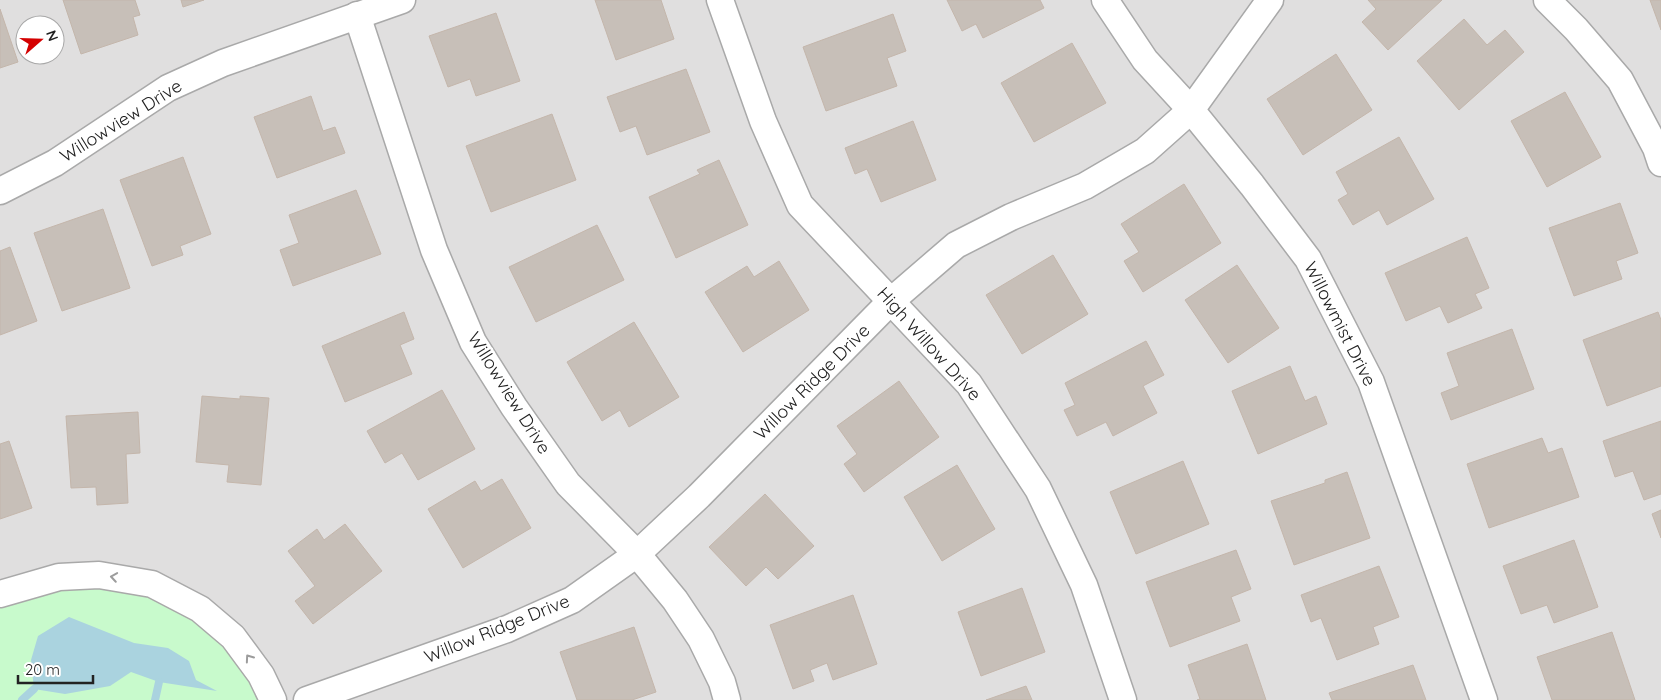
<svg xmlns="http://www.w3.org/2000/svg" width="1661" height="700" font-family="Quicksand,sans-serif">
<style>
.residential{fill:#e0dfdf;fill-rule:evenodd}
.park{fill:#c8facc}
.water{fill:#aad3df}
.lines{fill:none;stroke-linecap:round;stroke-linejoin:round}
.stream{stroke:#aad3df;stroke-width:8}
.building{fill:#c7bfb8;stroke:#c4b6ab}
.minor-casing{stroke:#a9a9a9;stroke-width:29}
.minor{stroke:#fff;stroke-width:26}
.oneway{stroke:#9c9c9c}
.labels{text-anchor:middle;stroke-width:5;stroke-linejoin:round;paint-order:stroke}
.street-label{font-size:18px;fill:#222;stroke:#fff}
</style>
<rect width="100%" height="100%" fill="#f2efe9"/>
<path class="residential" d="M0 0H1661V700H0ZM25 25H55V55H25Z"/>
<polygon class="park" points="59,584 147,590 192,614 223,640 249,677 260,700 0,700 0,601"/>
<polygon class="water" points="69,617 134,643 168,648 189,661 196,680 217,691 159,682 131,672 110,686 65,694 34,689 31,660 38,636"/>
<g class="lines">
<g class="stream">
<polyline points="22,700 34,689"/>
<polyline points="155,700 159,682"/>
</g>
</g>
<g class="building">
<polygon points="63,0 135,0 140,15 133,17 138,35 81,54"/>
<polygon points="181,0 204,0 183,7"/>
<polygon points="595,0 661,0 674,39 616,60"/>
<polygon points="947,0 1040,0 1044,8 983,38 976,24 962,31"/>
<polygon points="1368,0 1442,0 1388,50 1362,22 1376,9"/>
<polygon points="1650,0 1661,0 1661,30"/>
<polygon points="0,9 18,62 0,68"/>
<polygon points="496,13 520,81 476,96 470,79 448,87 429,36"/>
<polygon points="893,14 906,51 887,58 897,86 826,111 803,47"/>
<polygon points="1464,19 1487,45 1505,30 1524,52 1459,110 1417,61"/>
<polygon points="1072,43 1106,103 1034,142 1001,83"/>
<polygon points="1336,54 1372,110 1303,155 1267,99"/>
<polygon points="686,69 710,132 647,155 636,126 620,132 607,97"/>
<polygon points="1565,92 1601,157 1547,187 1511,121"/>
<polygon points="311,96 323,131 335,127 345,153 277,178 254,117"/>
<polygon points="552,114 576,180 491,212 466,146"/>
<polygon points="913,121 936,180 881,202 867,169 855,174 845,148"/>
<polygon points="1399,137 1434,199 1387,225 1379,210 1353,225 1338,200 1348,194 1336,172"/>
<polygon points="183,157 211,234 180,246 183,255 152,266 120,180"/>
<polygon points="719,160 748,225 676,258 649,197 700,174 697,170"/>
<polygon points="1184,184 1221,243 1143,292 1124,261 1139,252 1121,224"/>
<polygon points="356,190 381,254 293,286 280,250 299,243 289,215"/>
<polygon points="1620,203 1638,253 1616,261 1622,279 1574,296 1549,228"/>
<polygon points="103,209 130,288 62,311 34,233"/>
<polygon points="597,225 624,280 536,322 509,267"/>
<polygon points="1467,237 1489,288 1475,294 1482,308 1448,323 1440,306 1406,321 1385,273"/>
<polygon points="10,247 37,321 0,335 0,251"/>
<polygon points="1053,255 1088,314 1022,354 986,295"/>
<polygon points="779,261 809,310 743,352 705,292 747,266 754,277"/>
<polygon points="1237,265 1279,328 1228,363 1185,300"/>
<polygon points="404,312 414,339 400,345 412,374 345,402 322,346"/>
<polygon points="1658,312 1661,320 1661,386 1607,406 1583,340"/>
<polygon points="634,322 679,397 629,427 620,410 602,421 567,362"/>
<polygon points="1512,329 1534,389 1451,420 1441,393 1459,386 1447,353"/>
<polygon points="1146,341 1164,375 1143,386 1157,413 1113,436 1106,422 1077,436 1064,410 1075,405 1065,383"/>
<polygon points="1290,366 1305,401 1316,396 1327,424 1258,454 1232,391"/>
<polygon points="899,381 939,437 864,492 844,464 857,454 837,426"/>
<polygon points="442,390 475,449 418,480 402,453 385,463 367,431"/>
<polygon points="202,396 240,399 240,396 269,398 261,485 227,482 229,465 196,462"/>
<polygon points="138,412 140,453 126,454 128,503 97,505 96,487 71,488 66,416"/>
<polygon points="1661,421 1661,494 1644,500 1633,471 1615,477 1603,441"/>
<polygon points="1542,438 1548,453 1562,448 1579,497 1489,528 1467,464"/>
<polygon points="9,441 32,508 0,519 0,444"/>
<polygon points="1183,461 1209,524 1136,554 1110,492"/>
<polygon points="957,465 995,529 942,561 904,497"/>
<polygon points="1347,472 1370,538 1294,565 1271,501 1325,483 1325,480"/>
<polygon points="502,479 531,528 463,568 428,509 475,481 481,491"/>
<polygon points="765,494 814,546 778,579 766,567 746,586 709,547"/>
<polygon points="1661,510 1661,538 1652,514"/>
<polygon points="345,524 382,571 313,624 295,601 315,586 288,551 317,529 324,540"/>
<polygon points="1574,540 1598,607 1554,623 1547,605 1521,614 1503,566"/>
<polygon points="1236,550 1251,589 1231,597 1240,621 1170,647 1146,582"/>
<polygon points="1379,566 1399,617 1373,627 1379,644 1337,660 1321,618 1311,622 1301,595"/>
<polygon points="1022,588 1045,652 981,676 958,612"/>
<polygon points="853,595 877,664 833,680 827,663 810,670 814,681 793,689 770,625"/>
<polygon points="634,627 656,692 632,700 577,700 560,652"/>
<polygon points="1612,632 1635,700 1552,700 1537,657"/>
<polygon points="1247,644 1266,700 1197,700 1200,699 1188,665"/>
<polygon points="1413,665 1426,700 1332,700 1329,693"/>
<polygon points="1026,686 1032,700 986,700"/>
</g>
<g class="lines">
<defs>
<g id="minor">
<polyline points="720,0 763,121 800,205 969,384 1038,489 1084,585 1123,700"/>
<polyline points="1105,0 1145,60 1191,110 1252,185 1308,259 1371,382 1484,700"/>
<polyline points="1547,0 1576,29 1620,80 1656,148 1661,163"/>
<polyline points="357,15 434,250 473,342 514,407 568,484 637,554 675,600 701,639 722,682 727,700"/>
<polyline points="0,191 55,163 168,88 223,63 402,0"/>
<polyline points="0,594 59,577 99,575 152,584 200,609 233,637 261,675 273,700"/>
<polyline points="307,700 507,629 572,600 637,554 699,496 891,301 956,245 1011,217 1085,186 1145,151 1191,110 1270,0"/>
</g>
</defs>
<use href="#minor" class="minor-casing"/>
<use href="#minor" class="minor"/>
</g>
<defs><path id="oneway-chevron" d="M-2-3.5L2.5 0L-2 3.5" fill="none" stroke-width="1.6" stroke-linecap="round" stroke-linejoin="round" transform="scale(1.25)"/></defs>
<g class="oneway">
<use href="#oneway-chevron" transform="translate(114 577) rotate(-171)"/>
<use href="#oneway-chevron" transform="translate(249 658) rotate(-125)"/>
</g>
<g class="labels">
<g class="street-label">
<text transform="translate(121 121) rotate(-32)" y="6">Willowview Drive</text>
<text transform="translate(1340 324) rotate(63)" y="6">Willowmist Drive</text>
<text transform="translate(929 344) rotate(48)" y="6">High Willow Drive</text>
<text transform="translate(812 382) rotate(-45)" y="6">Willow Ridge Drive</text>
<text transform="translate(509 393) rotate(58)" y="6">Willowview Drive</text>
<text transform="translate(497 629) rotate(-22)" y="6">Willow Ridge Drive</text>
</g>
</g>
<g transform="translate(40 40) rotate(70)"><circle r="24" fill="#ffffff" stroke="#a7a7a7"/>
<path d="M0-4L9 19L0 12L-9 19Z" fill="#d40000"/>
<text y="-8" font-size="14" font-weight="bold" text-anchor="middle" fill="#222222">N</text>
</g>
<path d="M18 675v8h75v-8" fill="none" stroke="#222222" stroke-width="2.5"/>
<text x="25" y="675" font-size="15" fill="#222222" stroke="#ffffff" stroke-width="4" paint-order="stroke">20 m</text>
</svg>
